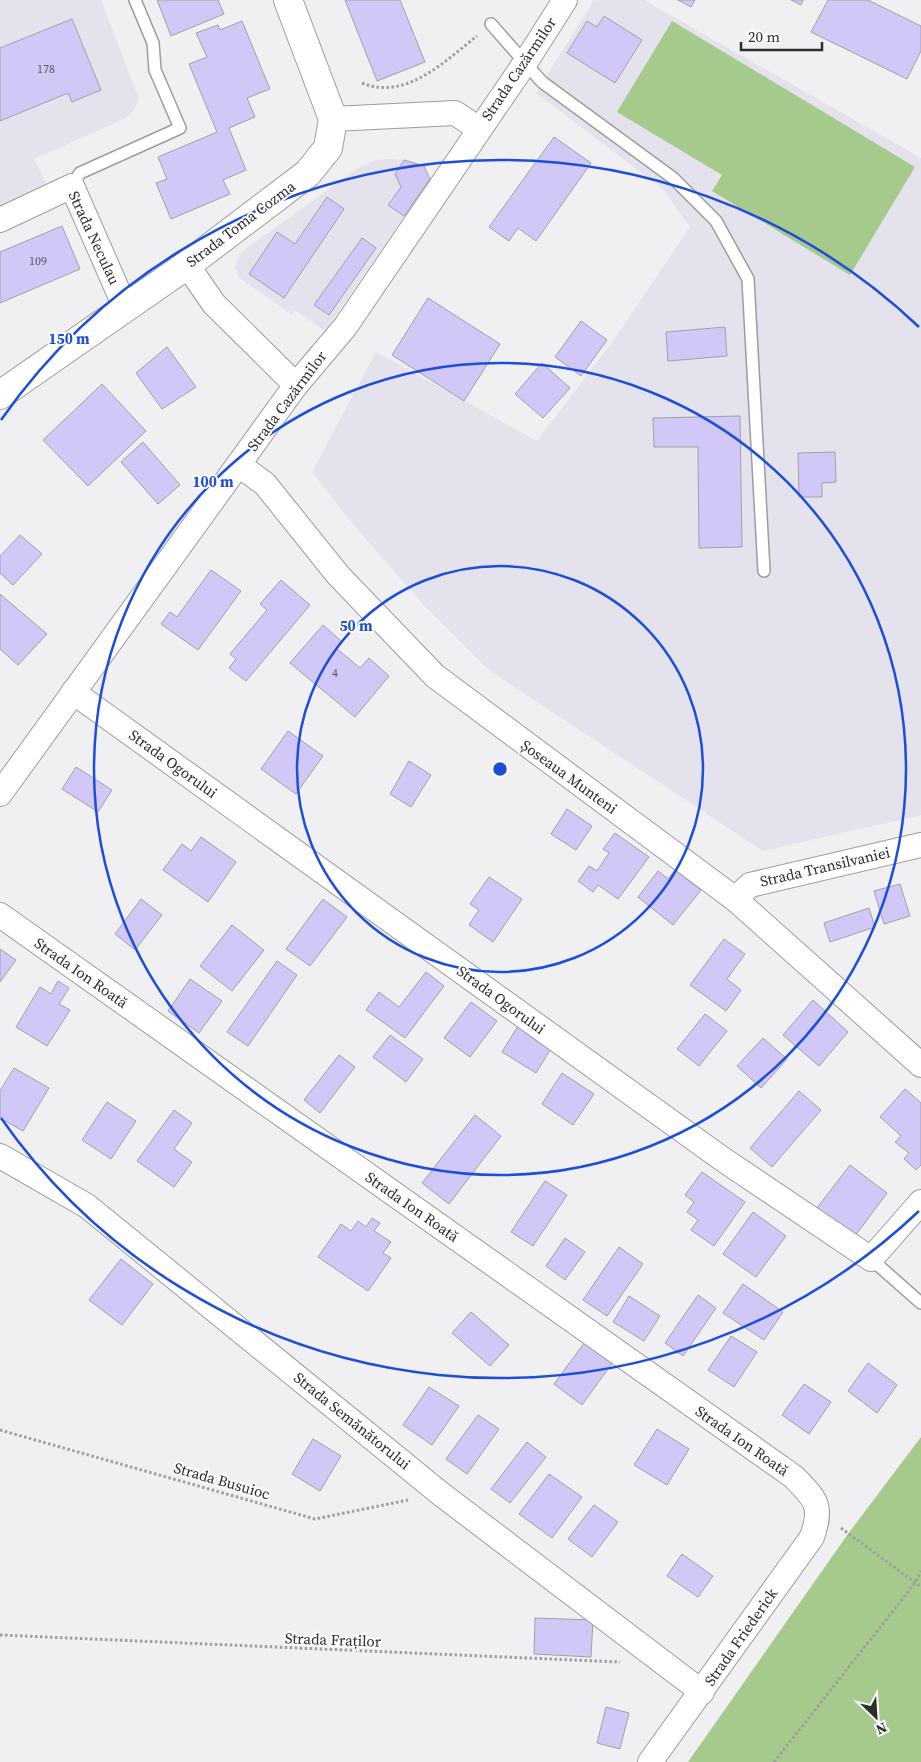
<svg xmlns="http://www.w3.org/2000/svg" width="921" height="1762" font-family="'Source Serif 4',serif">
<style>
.built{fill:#e4e2ec}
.green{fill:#a6c98c}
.building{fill:#d1c8f8;stroke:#a1a1a4}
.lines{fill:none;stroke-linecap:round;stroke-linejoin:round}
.lane-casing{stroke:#9d9da0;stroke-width:14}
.street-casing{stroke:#9d9da0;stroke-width:26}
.secondary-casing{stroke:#9d9da0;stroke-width:30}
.path{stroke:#9f9ea0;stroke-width:3;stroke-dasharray:2.5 2.5;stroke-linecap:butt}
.lane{stroke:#fff;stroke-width:11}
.street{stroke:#fff;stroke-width:24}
.secondary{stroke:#fff;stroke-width:28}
.ring{fill:none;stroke:#1d4ed8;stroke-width:2.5}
.labels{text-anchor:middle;stroke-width:4;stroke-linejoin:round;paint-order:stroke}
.number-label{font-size:12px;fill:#555360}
.street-label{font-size:15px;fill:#2c2c2d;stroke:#fdfdff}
.centre{fill:#1d4ed8;stroke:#fdfdff;stroke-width:2.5}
.ring-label{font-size:15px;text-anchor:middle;font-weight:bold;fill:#1d4ed8;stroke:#fdfdff;stroke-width:4;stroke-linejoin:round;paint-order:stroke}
</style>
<rect width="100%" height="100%" fill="#f0eff2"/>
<g class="built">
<polygon points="0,0 101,0 139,99 133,111 126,118 34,159 46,183 42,189 0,208"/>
<polygon points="594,0 644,0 921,158 921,815 763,851 490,671 422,603 351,522 312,472 376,352 537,441 613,341 690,227 663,189 536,93"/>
<polygon points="391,159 412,161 424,166 430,179 325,331 295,310 291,314 238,277 235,267 240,253 358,168 375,160"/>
</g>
<g class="green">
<polygon points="672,21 915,167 850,275 712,191 722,175 617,112"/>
<polygon points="921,1437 921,1762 688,1762 848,1534"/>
</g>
<g class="building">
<polygon points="157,0 218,0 224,14 171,36"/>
<polygon points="345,0 400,0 425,62 377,81"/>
<polygon points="678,0 695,0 691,7"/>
<polygon points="791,0 803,0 801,5"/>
<polygon points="828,0 868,0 921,26 921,51 907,79 811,32"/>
<polygon points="604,16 642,40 615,83 567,53 587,21 597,27"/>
<polygon points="72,19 101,90 72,102 68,93 0,121 0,48"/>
<polygon points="242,21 270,89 247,98 255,117 229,128 246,170 223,180 230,194 171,219 156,183 167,179 158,157 217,132 189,64 207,57 196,33 218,25 220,30"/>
<polygon points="554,137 591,163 536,241 518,228 509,241 489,227"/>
<polygon points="404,160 424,166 430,179 404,216 388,205 401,187 395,174"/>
<polygon points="327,197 344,209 284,298 249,274 277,232 295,244"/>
<polygon points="62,226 80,269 0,303 0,252"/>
<polygon points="362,238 376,248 329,315 314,305"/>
<polygon points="428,298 500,344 464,401 392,355"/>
<polygon points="581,321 607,340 581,376 555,357"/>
<polygon points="725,327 727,356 668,361 666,332"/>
<polygon points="167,347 196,387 162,409 136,373"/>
<polygon points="542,363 570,388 543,418 515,394"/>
<polygon points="102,384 146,431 88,486 43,440"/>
<polygon points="740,416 742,547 699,548 698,447 654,447 653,418"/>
<polygon points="143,442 180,485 158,504 121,462"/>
<polygon points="835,452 836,482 822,483 822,497 799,497 798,453"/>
<polygon points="20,535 42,554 13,585 0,573 0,556"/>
<polygon points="211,570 241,591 198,650 161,624 170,612 177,617"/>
<polygon points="281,580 310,605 246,681 229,668 236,659 230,654 267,610 260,604"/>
<polygon points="0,594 47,634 18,665 0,649"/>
<polygon points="323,625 342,642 336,648 360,668 369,658 389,676 355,717 290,663"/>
<polygon points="288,731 323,756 296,794 261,769"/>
<polygon points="409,761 431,775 411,807 390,794"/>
<polygon points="76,767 112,790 98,812 62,789"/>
<polygon points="567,809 592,826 576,850 551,834"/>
<polygon points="615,833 649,857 618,899 598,885 593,892 578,881 589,866 597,871 609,853 603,849"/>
<polygon points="201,837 236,862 208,902 163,870 182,844 191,851"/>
<polygon points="675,870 701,890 673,925 638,897 658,871 668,879"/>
<polygon points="489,877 522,899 493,942 469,925 479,910 470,904"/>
<polygon points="900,884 910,916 884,924 874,891"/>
<polygon points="141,899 162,915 135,950 115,934"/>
<polygon points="323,899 347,917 310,966 286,949"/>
<polygon points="869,908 875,927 830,942 824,923"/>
<polygon points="232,925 264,950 232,991 200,966"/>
<polygon points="724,939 745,954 727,979 741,990 726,1011 690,985"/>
<polygon points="0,949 16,960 0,982"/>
<polygon points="277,961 297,975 248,1046 227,1032"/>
<polygon points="426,972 444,986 405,1038 366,1010 379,992 399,1007"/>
<polygon points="190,979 222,1001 199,1033 168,1011"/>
<polygon points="58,981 69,988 59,1004 70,1010 47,1046 16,1027 40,987 51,994"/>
<polygon points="813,1000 848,1032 819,1066 783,1035"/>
<polygon points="471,1002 497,1021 470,1057 444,1038"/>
<polygon points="705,1014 727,1031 699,1066 677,1049"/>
<polygon points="518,1026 552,1047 536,1073 502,1052"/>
<polygon points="390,1035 423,1059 406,1082 373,1057"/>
<polygon points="763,1038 787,1059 761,1088 737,1066"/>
<polygon points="339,1055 355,1067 320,1113 304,1100"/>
<polygon points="14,1068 49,1088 23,1131 0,1118 0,1091"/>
<polygon points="562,1073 594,1094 573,1125 542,1104"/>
<polygon points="905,1089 921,1103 921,1165 916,1170 904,1159 909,1153 895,1142 901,1136 880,1117"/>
<polygon points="799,1091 821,1110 772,1167 750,1148"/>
<polygon points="107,1102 136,1121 111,1159 82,1140"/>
<polygon points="174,1110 192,1123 174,1149 192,1162 174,1187 137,1161"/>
<polygon points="475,1115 501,1136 449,1204 422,1183"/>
<polygon points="850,1165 887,1193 855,1236 817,1208"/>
<polygon points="702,1172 745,1202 714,1246 691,1230 698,1220 687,1212 694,1202 685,1195"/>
<polygon points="545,1181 567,1195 533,1246 511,1232"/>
<polygon points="753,1212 786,1236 756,1277 723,1254"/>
<polygon points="372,1218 380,1223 374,1231 391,1242 383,1253 391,1258 368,1291 318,1257 341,1224 351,1231 358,1221 366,1227"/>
<polygon points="565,1238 585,1252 565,1280 546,1266"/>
<polygon points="619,1247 643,1264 607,1316 583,1300"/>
<polygon points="121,1259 153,1284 122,1325 89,1300"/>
<polygon points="743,1284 783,1312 764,1340 723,1313"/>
<polygon points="698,1295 716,1308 683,1356 665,1343"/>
<polygon points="629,1296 660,1316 644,1341 613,1322"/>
<polygon points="471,1312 509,1345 490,1366 452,1333"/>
<polygon points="731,1336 757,1352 734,1387 708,1370"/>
<polygon points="585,1342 613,1362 582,1405 554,1384"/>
<polygon points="868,1363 897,1385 877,1413 848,1391"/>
<polygon points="804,1384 831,1402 809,1434 782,1415"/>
<polygon points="429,1387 459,1406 432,1445 403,1425"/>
<polygon points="478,1415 499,1429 467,1474 446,1459"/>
<polygon points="657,1429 689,1449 667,1485 634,1465"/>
<polygon points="313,1439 341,1456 320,1491 292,1474"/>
<polygon points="527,1442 546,1457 510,1503 491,1489"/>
<polygon points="549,1474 582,1497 552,1538 519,1514"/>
<polygon points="594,1505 618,1522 592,1557 568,1539"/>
<polygon points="682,1554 713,1576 698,1597 667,1576"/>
<polygon points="535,1618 593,1620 591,1657 534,1654"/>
<polygon points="606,1707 629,1713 620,1749 597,1743"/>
</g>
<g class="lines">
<defs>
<g id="lane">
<polyline points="491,24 542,82 673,178 716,221 748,279 764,571"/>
<polyline points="72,186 80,173 180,128 155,70 153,43 135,0"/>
<polyline points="871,1259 921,1303"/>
</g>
<g id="street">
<polyline points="333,119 455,113 479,129"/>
<polyline points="0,220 72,186 125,307"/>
<polyline points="187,265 214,304 296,385"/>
<polyline points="239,465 265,484 338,575 435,676 735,899 921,1065"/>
<polyline points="73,692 721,1158 871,1259 921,1202"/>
<polyline points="0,794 296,385 345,327 525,63 565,0"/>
<polyline points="735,899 750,885 921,845"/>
<path d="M0 915 794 1477C816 1500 823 1505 812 1537L650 1762"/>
<polyline points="0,1156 87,1206 441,1494 702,1692"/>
</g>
<polyline id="secondary" points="0,395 187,265 274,199 308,173 328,148 333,119 288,0"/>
</defs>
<use href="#lane" class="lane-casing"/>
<use href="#street" class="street-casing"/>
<use href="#secondary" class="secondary-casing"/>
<g class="path">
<path d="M362 83C406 101 445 61 477 36"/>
<polyline points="0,1430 315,1519 408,1500"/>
<polyline points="841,1528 921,1587"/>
<polyline points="0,1635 620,1662"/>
<polyline points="774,1762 915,1583 921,1571"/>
</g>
<use href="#lane" class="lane"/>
<use href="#street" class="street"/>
<use href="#secondary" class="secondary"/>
</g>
<g class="ring">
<circle cx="500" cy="769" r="203"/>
<circle cx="500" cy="769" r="406"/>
<path d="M919 1211A609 609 0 0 1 1 1118M1 420A609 609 0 0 1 919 327"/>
</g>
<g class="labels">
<g class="number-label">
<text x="46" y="73">178</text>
<text x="38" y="265">109</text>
<text x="335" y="677">4</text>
</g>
<g class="street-label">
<text transform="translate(519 69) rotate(-56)" y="5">Strada Cazărmilor</text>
<text transform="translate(241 224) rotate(-37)" y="5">Strada Toma Cozma</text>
<text transform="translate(94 238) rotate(65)" y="5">Strada Neculau</text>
<text transform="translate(287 401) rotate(-53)" y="5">Strada Cazărmilor</text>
<text transform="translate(173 764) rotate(36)" y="5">Strada Ogorului</text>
<text transform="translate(569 777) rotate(36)" y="5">Șoseaua Munteni</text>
<text transform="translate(825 867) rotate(-13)" y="5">Strada Transilvaniei</text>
<text transform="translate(81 973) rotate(35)" y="5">Strada Ion Roată</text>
<text transform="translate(501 1000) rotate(36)" y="5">Strada Ogorului</text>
<text transform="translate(412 1207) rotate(35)" y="5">Strada Ion Roată</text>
<text transform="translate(352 1421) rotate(39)" y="5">Strada Semănătorului</text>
<text transform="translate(742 1441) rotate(35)" y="5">Strada Ion Roată</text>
<text transform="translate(222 1481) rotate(16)" y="5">Strada Busuioc</text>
<text transform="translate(741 1637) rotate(-55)" y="5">Strada Friederick</text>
<text transform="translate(333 1640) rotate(2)" y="5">Strada Fraților</text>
</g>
</g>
<circle cx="500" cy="769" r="8" class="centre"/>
<g class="ring-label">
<text x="69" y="344">150 m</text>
<text x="213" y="487">100 m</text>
<text x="356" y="631">50 m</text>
</g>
<g transform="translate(876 1717) rotate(155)" stroke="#fdfdff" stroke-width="4" paint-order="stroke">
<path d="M0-4L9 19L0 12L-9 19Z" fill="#2c2c2d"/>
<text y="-8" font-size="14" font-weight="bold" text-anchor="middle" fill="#2c2c2d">N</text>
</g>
<path d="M741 42v8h81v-8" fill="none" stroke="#2c2c2d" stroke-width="2.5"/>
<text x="748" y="42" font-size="15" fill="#2c2c2d" stroke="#fdfdff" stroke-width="4" paint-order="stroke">20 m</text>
</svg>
